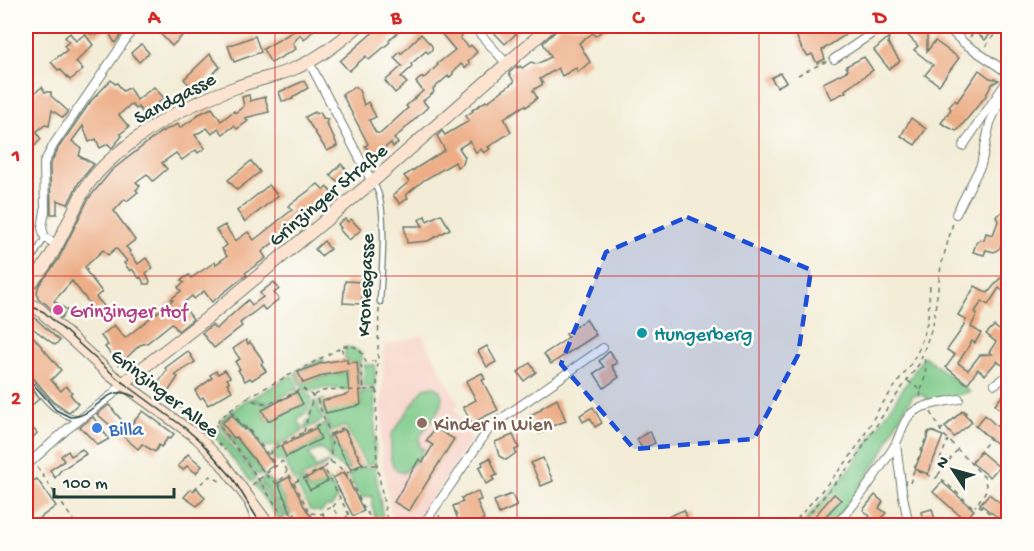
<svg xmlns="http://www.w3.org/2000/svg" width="1034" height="551" font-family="'Gochi Hand',sans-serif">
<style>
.built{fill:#f7d1c7}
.green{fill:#7cc988;stroke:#4e835e;stroke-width:1.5}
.building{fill:#edae87}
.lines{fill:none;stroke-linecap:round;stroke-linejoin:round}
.lane-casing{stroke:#697a6d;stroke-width:7}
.street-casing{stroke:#697a6d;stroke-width:10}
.secondary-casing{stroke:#697a6d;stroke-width:14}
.path{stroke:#697a6d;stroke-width:1.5;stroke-dasharray:4.5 4.5;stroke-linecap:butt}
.lane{stroke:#fff;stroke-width:4.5}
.street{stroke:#fff;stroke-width:8}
.secondary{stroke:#fde4d1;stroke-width:12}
.tram{stroke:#1f3d34;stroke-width:1.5}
.marked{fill:#1d4ed8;fill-opacity:0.2;stroke:#1d4ed8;stroke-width:4.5;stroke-dasharray:12 8;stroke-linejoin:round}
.grid{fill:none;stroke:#d62828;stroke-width:1.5;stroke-opacity:0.55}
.hotel-dot{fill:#d1479c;stroke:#fdfcf7;stroke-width:2}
.culture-dot{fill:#0f9aa8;stroke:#fdfcf7;stroke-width:2}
.education-dot{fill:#8d6e63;stroke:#fdfcf7;stroke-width:2}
.shop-dot{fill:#3f7fe0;stroke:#fdfcf7;stroke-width:2}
.labels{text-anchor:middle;stroke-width:5;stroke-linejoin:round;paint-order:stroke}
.street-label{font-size:20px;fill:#1f3d34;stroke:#fdfcf7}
.hotel-label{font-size:20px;fill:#b23c85;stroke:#fdfcf7;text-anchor:start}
.culture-label{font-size:20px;fill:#0d838f;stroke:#fdfcf7;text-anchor:start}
.education-label{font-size:20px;fill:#785e54;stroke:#fdfcf7;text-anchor:start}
.shop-label{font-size:20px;fill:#366cbe;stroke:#fdfcf7;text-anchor:start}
.neatline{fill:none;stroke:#d62828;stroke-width:2}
.grid-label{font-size:20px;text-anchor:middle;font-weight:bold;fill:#d62828}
</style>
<rect width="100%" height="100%" fill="#fdfcf7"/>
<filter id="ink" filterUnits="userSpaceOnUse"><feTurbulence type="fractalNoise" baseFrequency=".0167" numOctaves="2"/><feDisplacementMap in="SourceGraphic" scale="12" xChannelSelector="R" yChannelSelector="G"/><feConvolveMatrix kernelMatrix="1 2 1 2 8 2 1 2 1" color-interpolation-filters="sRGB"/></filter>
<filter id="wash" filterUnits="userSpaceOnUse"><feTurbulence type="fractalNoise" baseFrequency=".008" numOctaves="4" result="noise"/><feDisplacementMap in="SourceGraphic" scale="24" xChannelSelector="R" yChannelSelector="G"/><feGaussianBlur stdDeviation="1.35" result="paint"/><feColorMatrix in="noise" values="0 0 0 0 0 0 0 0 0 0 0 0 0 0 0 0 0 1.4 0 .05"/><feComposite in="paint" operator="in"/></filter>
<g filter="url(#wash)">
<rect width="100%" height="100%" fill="#f3ecd6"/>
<polygon class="built" points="422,335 459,404 454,407 471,439 424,512 404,525 393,525 383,464 381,442 384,346"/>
<g class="green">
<polygon points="345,347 353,348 362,354 362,360 359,363 361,387 360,388 358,362 348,363 347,359 345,359"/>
<polygon points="924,356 970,392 933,401 928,400 924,395 913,395 897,422 881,456 841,513 830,525 801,526 854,464"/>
<polygon points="323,358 324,362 298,372 303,383 325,376 347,372 349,390 328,388 308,391 299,384 295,373"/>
<polygon points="364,365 375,365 375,388 364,387"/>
<polygon points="292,375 298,389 270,403 251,399"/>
<path d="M433 386C442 389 443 397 442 405L418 440 421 442 418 446 424 449 418 459 403 473 394 468 391 460V435L424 388Z"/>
<polygon points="303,390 312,398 306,413 298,418 299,423 303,427 302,432 277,446 264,447 248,426 243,425 232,411 247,399 270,405 262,410 268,422 303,404 297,392"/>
<path d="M375 390V463L366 465 345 426 331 432 319 401 323 399C333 406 349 408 361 405L360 392Z"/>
<polygon points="314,401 316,401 323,420 305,430 307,421 311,419 309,414"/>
<polygon points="231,412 232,414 222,423 234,439 236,437 263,473 260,475 256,474 220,425 222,419"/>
<polygon points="326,424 331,443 329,458 322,448 309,454 316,468 328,462 327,465 295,481 283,460 276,462 270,455 280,446 286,458 321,440 316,428"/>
<polygon points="217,427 253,474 256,478 251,482 210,430 211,429 214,431"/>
<polygon points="332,435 350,470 344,469 331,460"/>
<polygon points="362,466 367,468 375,467 384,525 377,525 372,505 372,496 361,498 348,475"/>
<polygon points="264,477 276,484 283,498 285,498 285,502 291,515 286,517 261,482"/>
<polygon points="304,479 310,490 329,480 338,497 331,507 326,507 321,512 310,510 296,484"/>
<polygon points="258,482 284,518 280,521 254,485"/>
</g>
<g id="blocks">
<g class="building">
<polygon points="86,26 110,26 97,35 87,33 90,31"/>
<polygon points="117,26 123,26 126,29 115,43 108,31"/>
<polygon points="153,26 173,26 182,36 172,46"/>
<polygon points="297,26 318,26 304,40 300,35 293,43 296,49 271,63 263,49 294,31 292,30"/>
<polygon points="383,26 405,26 389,40 390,42 369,60 366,56 349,71 340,61 378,28 380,29"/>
<polygon points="435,26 454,26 462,36 460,38 469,47 471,45 477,52 468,61 470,64 465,68 461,64 453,72 453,74 449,78 448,76 433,89 434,92 423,101 428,107 394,139 398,143 393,147 391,143 374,156 365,146 368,144 342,94 355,87 359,90 364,105 368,102 376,117 369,120 376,133 381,133 408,108 406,106 423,91 416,82 422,77 423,79 438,65 437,64 455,50"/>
<polygon points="488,26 518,26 515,29 518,32 505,44"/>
<polygon points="561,26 609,26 595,36 593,33 579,43 590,62 578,72 576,68 562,76 558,68 540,79 543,84 533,90 537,98 526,107 525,105 504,118 511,132 488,147 490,149 484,153 481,149 476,153 470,141 459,148 465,157 463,164 457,167 455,162 424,180 406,195 408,198 400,204 393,195 409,182 404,176 445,150 437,136 442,131 445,135 469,121 466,116 473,111 472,110 486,101 487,102 514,82 509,73 517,66 518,68 520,66 522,68 531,62 537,64 551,57 543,43"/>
<polygon points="823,26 859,26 822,50 825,59 817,63 812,54 808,56 802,49 796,35 809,27 812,34"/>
<polygon points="907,26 921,26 927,31 927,51 935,41 959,58 939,85 925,75 933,65 914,50 918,46 902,29"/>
<polygon points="969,26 989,26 994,30 985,40"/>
<polygon points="70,33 76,41 85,34 93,45 76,62 83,70 70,80 60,69 58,70 51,62 67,50 64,46 69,42 65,37"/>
<polygon points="421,34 432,46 432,50 428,53 426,51 411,64 412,67 401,77 407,83 395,93 385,81 402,66 394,58 400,52 401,54"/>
<polygon points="255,36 261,52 234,62 228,46"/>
<polygon points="889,37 888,43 900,61 889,69 874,50"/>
<polygon points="141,44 149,53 139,62 131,53"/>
<polygon points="210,54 220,67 194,90 184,79"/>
<polygon points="864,57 873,70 845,90 846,92 831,99 823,83 847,71 848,70 846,66"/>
<polygon points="979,70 990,78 999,80 992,84 985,97 958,130 956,131 948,127 941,123 951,109 949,107 955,100 957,102"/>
<polygon points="780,73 786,82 777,87 771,78"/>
<polygon points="111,80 115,84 117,83 123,91 129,88 137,100 154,87 164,98 144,114 138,107 136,109 131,104 119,115 129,127 120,134 122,136 112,148 108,144 100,148 96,139 89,142 83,126 72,141 81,148 79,156 94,164 79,182 68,204 57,200 57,214 51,214 50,165 59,147 91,101"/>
<polygon points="304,81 308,88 293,97 293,99 282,101 279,92"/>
<polygon points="42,87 45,92 51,92 51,96 68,111 63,118 52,110 49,126 45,125 36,132 41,139 32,149 26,141 26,128 35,119 29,112 30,106 27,99"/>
<polygon points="249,95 250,101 265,97 269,112 245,118 248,121 237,129 234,126 223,134 218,128 212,134 207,128 195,135 205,148 198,153 196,150 182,160 176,153 162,163 167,169 153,181 147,174 136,182 140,186 136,190 138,192 127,201 125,199 114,211 135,240 126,247 130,251 129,252 138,264 146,258 153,268 146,273 150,281 149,284 144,284 141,277 139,278 132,269 130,271 124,263 127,261 116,248 108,255 103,250 85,267 87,270 86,271 102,292 96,297 104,306 96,312 72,281 54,301 67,310 61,318 45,303 38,299 37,292 39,285 58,260 89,198 112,170 161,132 178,124 180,128 198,116 197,115 212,108 221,121 234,111 235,113 244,106 242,97"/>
<polygon points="315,112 316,114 320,112 323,118 328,119 326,123 336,142 337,146 327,151 305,117"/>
<polygon points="911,118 926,129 915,145 901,136"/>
<polygon points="251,161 260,172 237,190 228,180"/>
<polygon points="341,164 351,175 341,184 330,175"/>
<polygon points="318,184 324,190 327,187 332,193 314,209 295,221 297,223 262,252 266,258 245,273 247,275 242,278 212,302 204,291 194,299 192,296 182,304 193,319 178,331 172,323 147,343 140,345 119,365 105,347 108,345 101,336 114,325 125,338 173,300 171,299 181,291 178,287 184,283 181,280 189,275 191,278 215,262 216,264 227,256 222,249 227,245 216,230 225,225 235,241 248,232 254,240 292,210 288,206"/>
<polygon points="269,185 278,196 245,222 237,211"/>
<polygon points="1003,209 1008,211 1008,236 1004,234 1000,248 994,252 986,250 984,255 973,252 977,241 979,241 980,239 984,240 986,233 993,235 998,221 996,216 1002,212"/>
<polygon points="441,214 450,229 428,241 407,243 404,226 423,226 419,220 425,216 427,221"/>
<polygon points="345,219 348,222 351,219 361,230 349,240 339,229 341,228 338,224"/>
<polygon points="26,227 35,237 26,257"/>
<polygon points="324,241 330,249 321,256 315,249"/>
<polygon points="1000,278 1008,284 1008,295 999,288 988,305 982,301 975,312 977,314 971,327 981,333 975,343 972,341 958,363 968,370 980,355 992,354 989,352 996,342 986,334 994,326 1007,336 1004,340 1008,343 1008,363 1005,360 1002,365 997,361 985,375 978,369 967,384 946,367 955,355 947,350 962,329 966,320 958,315 975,286 988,293"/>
<polygon points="345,281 362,282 363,293 361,304 343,303"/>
<polygon points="274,282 279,289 274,293 279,299 265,310 262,306 240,323 242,326 214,348 202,333 212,325 216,329 248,300 252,305 263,297 260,293"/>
<polygon points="34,317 60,341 55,345 27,324"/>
<polygon points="586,319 596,335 551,364 544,354 565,340 568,337 566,334"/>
<polygon points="26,328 61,370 51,380 61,391 66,386 72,392 70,394 78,404 69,412 52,400 29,373 26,372"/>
<polygon points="246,340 248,344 250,342 260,356 263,362 261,364 266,371 252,380 250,378 245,381 238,370 240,369 235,362 240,359 233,349"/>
<polygon points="487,346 496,362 487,367 478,351"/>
<polygon points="188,351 195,362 175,375 178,377 166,395 155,387 167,370 165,368"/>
<polygon points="610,351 617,363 612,366 619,377 604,388 594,373 604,367 599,361"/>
<polygon points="347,359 347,363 357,362 361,405 326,413 322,401 349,394 347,371 325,375 303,383 298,372 322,363"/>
<polygon points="530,363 536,372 524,381 518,372"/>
<polygon points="225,370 230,377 227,379 229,382 227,383 232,391 208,405 203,397 200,399 195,391 212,378 210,375 216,371 218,374"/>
<polygon points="482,373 485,379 482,380 498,410 472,423 463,407 476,400 466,381"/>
<polygon points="26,383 39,399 31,406 26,401"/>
<polygon points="297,392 303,404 268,421 262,410"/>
<polygon points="1002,396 1008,402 1008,416 995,405"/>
<polygon points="557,399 566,421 544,429 545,431 539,434 530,415 541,410 541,408"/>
<polygon points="109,405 128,428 143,411 174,434 170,439 168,438 161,447 159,445 155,452 142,444 138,449 97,414"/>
<polygon points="593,407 602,423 595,427 590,418 583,422 580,415"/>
<polygon points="962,411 972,422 954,437 945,427"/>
<polygon points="232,415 244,430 246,428 274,465 264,472 236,437 234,438 222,423"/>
<polygon points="985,415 1008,437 1008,454 976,426"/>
<polygon points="93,417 109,439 98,445 80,427"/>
<polygon points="26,421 37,433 26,445"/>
<polygon points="316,428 321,439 286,457 281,446"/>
<polygon points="435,428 454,439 409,511 394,502 419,459 423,462 433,445 426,441"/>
<polygon points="344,429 362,464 351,470 332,435"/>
<polygon points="650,431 655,443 642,449 637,439"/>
<polygon points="930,431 943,436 928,474 915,469"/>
<polygon points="513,435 519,448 515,450 516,453 506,460 499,456 495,442"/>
<polygon points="82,449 86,454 61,470 55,478 50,470 64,461 61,456 68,451 71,456"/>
<polygon points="981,452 999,467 990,477 972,463"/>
<polygon points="188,454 202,466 196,473 187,466 183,470 178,466"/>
<polygon points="490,458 497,475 492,477 494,480 486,484 479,467 483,465 482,462"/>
<polygon points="543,458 553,481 541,486 531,463"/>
<polygon points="322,470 328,481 310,490 304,479"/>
<polygon points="344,472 364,511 353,516 333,478"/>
<polygon points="289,477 304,506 316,525 301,525 295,513 292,515 278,483"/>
<polygon points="37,479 56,506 30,525 29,523 26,525 26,484"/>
<polygon points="942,482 974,510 965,520 933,492"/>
<polygon points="197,488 205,498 197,506 184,497 191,489 193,491"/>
<polygon points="478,492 481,500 477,501 484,519 472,525 446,525 458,520 453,506 463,502 461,498"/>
<polygon points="512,494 517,506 499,514 494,501"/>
<polygon points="834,494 841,500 817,525 807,525"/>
<polygon points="989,494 1008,509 1008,525 980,504"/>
<polygon points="875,495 883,502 879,508 886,513 876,525 862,525 870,516 863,510"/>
<polygon points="932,509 935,520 924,523 921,512"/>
<polygon points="684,510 690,525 660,525 658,521"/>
</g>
</g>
</g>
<g filter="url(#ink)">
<use href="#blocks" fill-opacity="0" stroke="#697a6d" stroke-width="1.5"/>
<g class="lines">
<defs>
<g id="lane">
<path d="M372 182C390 199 381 277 380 302"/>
<polyline points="26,268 45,238"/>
<path d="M26 376C41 394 54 415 78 419"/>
<polyline points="248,506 257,526"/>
</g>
<g id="street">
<polyline points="473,26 507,64"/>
<polyline points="946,26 964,43 1008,73"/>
<polyline points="834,59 883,26"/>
<polyline points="309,62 372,182"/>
<polyline points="963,146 1005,84"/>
<polyline points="956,214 981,165 990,123 1008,83"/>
<polyline points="56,244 45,238 42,228 45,211 44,163 54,144 135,26"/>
<polyline points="995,384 1008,375"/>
<polyline points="896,444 902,491 909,526"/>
<polyline points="26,466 66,430 112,395 122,384"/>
<polyline points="419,526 428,518 491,426 603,348"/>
<path d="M835 526C857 503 876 474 894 447 902 434 902 417 918 409 930 403 946 402 959 399"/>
</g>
<g id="secondary">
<path d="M26 287C51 266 67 223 82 194 94 172 116 154 136 139 166 116 202 99 237 87 258 79 279 76 298 67 321 57 340 42 358 26"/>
<polyline points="26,303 39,309 111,375 197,437 222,463 269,526"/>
<polyline points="122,384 206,319 372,182 550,26"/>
</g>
</defs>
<use href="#lane" class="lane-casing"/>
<use href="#street" class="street-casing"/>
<use href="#secondary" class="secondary-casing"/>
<g class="path">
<polyline points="1002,26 1008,27"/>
<polyline points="992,28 994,26"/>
<polyline points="970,37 975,31"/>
<polyline points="986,46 1001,26"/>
<polyline points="798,75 827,61"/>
<polyline points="379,309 376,431 377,465 388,526"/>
<polyline points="342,348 343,358"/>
<polyline points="141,381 193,416 225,450"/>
<polyline points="908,381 921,390 920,399"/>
<polyline points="364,390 377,389"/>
<path d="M921 390C925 379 928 367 923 356"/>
<path d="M314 395C330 385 345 392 364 390L361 365 365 362"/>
<path d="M248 397 344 346C358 345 361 350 366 362L377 361"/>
<polyline points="964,410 975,426 990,439 971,463"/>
<polyline points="231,411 244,427 247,427 277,466"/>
<polyline points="931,412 942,433 984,477 987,489 977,504 989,513 995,526"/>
<polyline points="208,431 217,425"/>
<polyline points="304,432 313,396"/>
<polyline points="331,434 344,427 364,466"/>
<polyline points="269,454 279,445 324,422"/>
<polyline points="37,467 77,526"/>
<polyline points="943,467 939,462 948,440"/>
<path d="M324 468 331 462C354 472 356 501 371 518"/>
<polyline points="914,469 929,430 937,433 964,410"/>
<polyline points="347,473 362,465 376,465"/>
<polyline points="266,475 276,483 283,478 284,474 287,471"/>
<polyline points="938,475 957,450"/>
<polyline points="295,482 324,468 355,526"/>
<polyline points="910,483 914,470 936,478 938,476 974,508 976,505"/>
<polyline points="252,485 282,461 317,526"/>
<polyline points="194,489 210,476 222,482"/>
<polyline points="333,507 339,499"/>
<polyline points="311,513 322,514 327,508 332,508 337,513 335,523 324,518 323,513"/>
<polyline points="439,515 442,526"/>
<polyline points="280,523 294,514"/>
<path d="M290 526 239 451 218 424 219 419 247 398C270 410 282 398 302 388L317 399 330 434 332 445 330 459 331 462"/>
<polyline points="330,526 348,516"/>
<polyline points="356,526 371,518 375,526"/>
<polyline points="791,526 848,460 862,439 880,407 911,364 919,349 928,319 930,284"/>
<polyline points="799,526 856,458 886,410 919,364 933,325 941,266 953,223"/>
</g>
<use href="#lane" class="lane"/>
<use href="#street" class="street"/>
<use href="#secondary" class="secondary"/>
<g class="tram">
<polyline points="26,309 35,308 44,312 117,378 185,428 201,442 232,477 262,526"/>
<path d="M26 376 56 410 70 417C97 418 105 380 135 397"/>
</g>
</g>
</g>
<path class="marked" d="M687 217 811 270 798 355 754 439 634 449 561 364 606 252Z"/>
<path class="grid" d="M275 26V526M517 26V526M759 26V526M26 276H1008"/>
<circle class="hotel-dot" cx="58" cy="310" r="6"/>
<circle class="culture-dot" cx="642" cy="333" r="6"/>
<circle class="education-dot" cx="422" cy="423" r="6"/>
<circle class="shop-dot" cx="97" cy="428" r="6"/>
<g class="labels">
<g class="street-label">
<text transform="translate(174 97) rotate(-28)" y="7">Sandgasse</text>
<text transform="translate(327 194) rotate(-40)" y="7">Grinzinger Straße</text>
<text transform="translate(364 285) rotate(-88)" y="7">Kronesgasse</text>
<text transform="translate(166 392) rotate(38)" y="7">Grinzinger Allee</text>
</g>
<g class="hotel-label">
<text x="70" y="317">Grinzinger Hof</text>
</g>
<g class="culture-label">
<text x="654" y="340">Hungerberg</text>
</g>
<g class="education-label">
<text x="434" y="430">Kinder in Wien</text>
</g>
<g class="shop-label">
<text x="109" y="435">Billa</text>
</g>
</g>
<rect width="1034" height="551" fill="none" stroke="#fdfcf7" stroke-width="66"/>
<g transform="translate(953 470) rotate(306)" stroke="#fdfcf7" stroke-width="4.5" paint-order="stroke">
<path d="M0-4.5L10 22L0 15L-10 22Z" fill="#1f3d34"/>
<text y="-9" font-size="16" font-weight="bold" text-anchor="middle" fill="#1f3d34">N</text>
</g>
<path d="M54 488v9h120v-9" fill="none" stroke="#1f3d34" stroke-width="3"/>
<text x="63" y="488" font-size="18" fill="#1f3d34" stroke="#fdfcf7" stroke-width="4.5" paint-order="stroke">100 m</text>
<rect x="33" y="33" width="968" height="485" class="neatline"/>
<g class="grid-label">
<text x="154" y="23">A</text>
<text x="396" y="23">B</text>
<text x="638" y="23">C</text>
<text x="880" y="23">D</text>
<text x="16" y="161">1</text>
<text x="16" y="404">2</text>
</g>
</svg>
